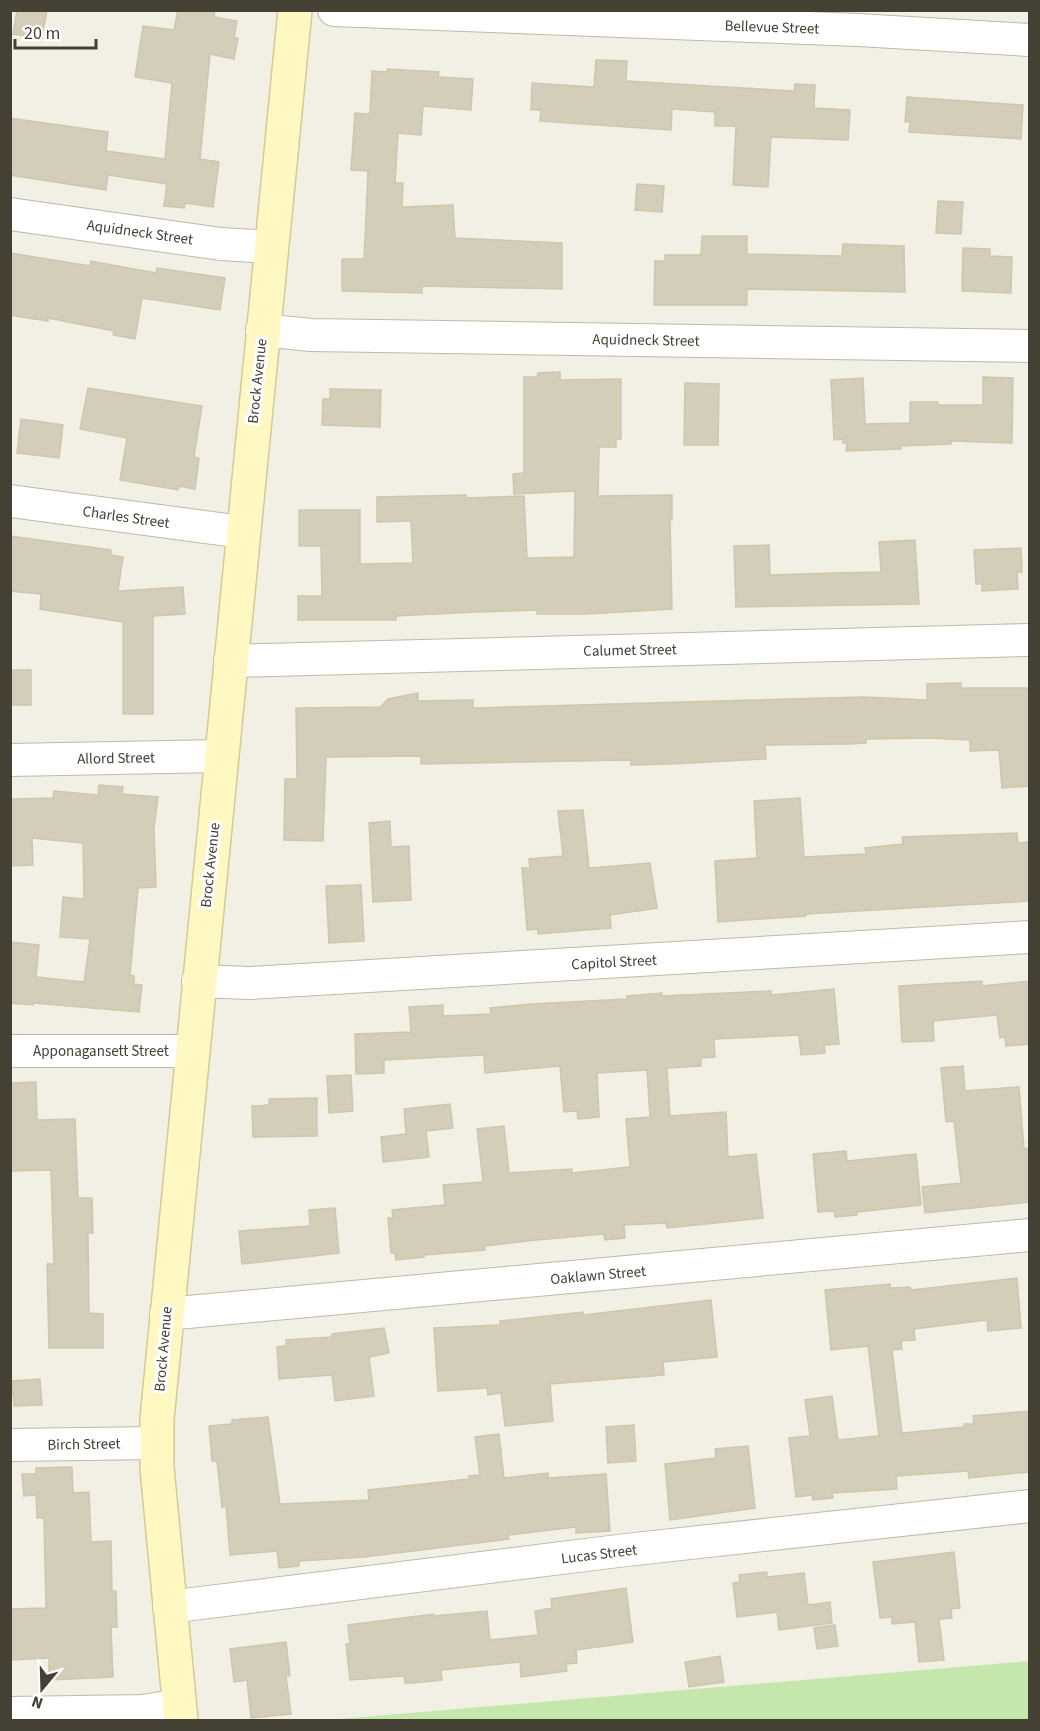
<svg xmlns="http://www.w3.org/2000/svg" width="1040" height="1731" font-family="'Source Sans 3',sans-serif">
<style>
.green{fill:#c5e7ac}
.building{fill:#d4cdba;stroke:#cfc6ad;stroke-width:1.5}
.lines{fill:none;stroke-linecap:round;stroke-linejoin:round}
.minor-casing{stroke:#beb9a7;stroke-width:34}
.secondary-casing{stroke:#d3ca94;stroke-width:36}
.minor{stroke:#fff;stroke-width:32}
.secondary{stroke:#fff8c2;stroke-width:33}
.labels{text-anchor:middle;stroke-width:6;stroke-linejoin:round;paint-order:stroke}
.street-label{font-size:15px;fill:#444034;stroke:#fff}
</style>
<rect width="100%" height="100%" fill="#f2f0e4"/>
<polygon class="green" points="1029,1661 1029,1720 327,1720"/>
<g class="building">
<polygon points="17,10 47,10 42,38 13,34"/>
<polygon points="178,10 215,10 214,17 237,21 234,38 238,38 234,59 210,54 200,159 219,162 213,207 185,203 184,208 164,206 167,184 108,175 106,190 10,175 10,118 108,132 106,151 165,159 172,83 135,77 143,26 174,30"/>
<polygon points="596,60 627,61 626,81 794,91 795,84 815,85 814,108 850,110 848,140 771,137 768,187 733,185 736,126 715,126 715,112 672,109 671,130 540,121 541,110 531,110 532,83 594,87"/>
<polygon points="387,69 439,72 438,77 473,79 471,110 423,106 421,135 398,133 395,183 403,183 402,207 453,205 455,238 562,243 562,289 422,286 422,293 342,291 342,259 364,259 368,171 351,170 355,113 370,114 372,71 387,72"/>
<polygon points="907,97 1023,105 1021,139 909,132 910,121 905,122"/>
<polygon points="637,184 664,186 662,212 635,210"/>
<polygon points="938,201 963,202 961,234 936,233"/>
<polygon points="702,236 747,236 747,254 842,256 843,244 904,246 905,292 747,289 747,305 654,305 655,261 665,261 665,255 701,255"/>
<polygon points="963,248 990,249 990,256 1012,257 1011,293 962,291"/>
<polygon points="10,253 90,266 91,261 156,273 157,268 225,278 220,310 142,298 135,339 113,335 114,331 48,318 48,321 10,315"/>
<polygon points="560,372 560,380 621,379 621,439 616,439 616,447 599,447 598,496 672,495 672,520 670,520 672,609 587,614 537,614 537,610 476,612 396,616 396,620 298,620 298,596 322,596 321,546 299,546 299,510 360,510 360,564 413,563 411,521 377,522 377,497 466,495 466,498 524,496 527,558 574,557 575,491 514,494 513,474 524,473 524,377 537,377 538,373"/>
<polygon points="983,377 1013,378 1012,443 951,441 951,444 901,446 901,449 846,451 847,443 843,443 843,439 834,440 831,380 863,378 865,424 910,423 910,402 938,402 938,405 983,405"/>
<polygon points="685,383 719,384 718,445 684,445"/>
<polygon points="88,388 202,406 194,457 199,458 195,489 179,486 178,490 120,480 127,438 80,429"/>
<polygon points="330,389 381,390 380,427 322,425 323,399 330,399"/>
<polygon points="21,419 63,425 59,458 17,453"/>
<polygon points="10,536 111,550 111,555 123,557 118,591 183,587 185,614 153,616 153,714 123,714 123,622 40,609 41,594 10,591"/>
<polygon points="915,540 919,604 736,607 734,546 769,545 770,575 834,573 881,572 879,542"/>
<polygon points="1021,548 1022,572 1017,572 1018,589 982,591 982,584 976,584 974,550"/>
<rect x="10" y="670" width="21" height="35"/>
<polygon points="961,683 961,688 1029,688 1029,786 1002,788 999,750 970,751 970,740 928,738 866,739 866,743 849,744 765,745 766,759 670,764 631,765 631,760 421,764 421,756 326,757 323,841 284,840 285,779 297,779 296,708 380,707 388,699 418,693 418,701 473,700 473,708 864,697 927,700 927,684"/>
<polygon points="99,785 123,787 122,794 158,797 154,828 156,887 138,888 130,975 134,976 134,984 142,985 139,1012 33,1003 33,1005 10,1003 10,942 39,945 36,977 84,982 90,939 60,937 63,897 84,899 83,843 32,838 33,865 10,866 10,799 53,798 54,791 98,795"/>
<polygon points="800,798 804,857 866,854 865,848 903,844 902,837 1017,833 1018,843 1029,842 1029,901 806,914 806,916 718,922 715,861 757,858 754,801"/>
<polygon points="583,810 589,868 650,863 657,908 610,915 611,928 538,934 538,929 527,930 522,868 530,868 529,859 563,856 558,811"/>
<polygon points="390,821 391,847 409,846 411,900 373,902 369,823"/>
<polygon points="361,885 364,941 329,943 326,886"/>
<polygon points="982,981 982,986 1029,981 1029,1044 1006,1046 1005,1037 1000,1038 997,1015 933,1021 934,1041 902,1042 899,986"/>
<polygon points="834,989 839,1044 824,1045 825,1053 801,1055 799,1035 714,1039 715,1057 701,1058 701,1066 667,1068 670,1116 726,1112 728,1157 756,1154 763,1218 667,1228 666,1223 624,1225 625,1238 605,1240 604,1234 536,1240 485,1246 485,1250 424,1255 424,1257 396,1260 395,1253 391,1253 388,1218 393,1218 392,1210 445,1205 443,1185 483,1182 477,1129 504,1126 509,1173 572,1169 572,1173 630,1167 626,1119 650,1117 647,1070 597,1073 599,1117 578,1119 577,1111 564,1112 560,1066 485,1073 484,1055 384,1060 384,1073 356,1074 355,1034 411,1032 409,1007 443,1005 443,1016 491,1014 490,1008 531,1004 627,999 627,996 662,993 662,996 771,991 771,995"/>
<polygon points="963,1066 965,1091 1019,1087 1024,1149 1029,1148 1029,1202 925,1213 922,1187 961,1183 954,1121 946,1122 941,1068"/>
<polygon points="351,1075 353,1111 329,1113 327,1076"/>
<polygon points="36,1082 37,1120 75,1119 78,1198 92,1198 93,1233 88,1233 89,1313 103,1314 103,1348 49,1348 47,1264 54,1264 51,1170 10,1171 10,1083"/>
<polygon points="317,1098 317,1136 253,1137 252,1106 269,1105 269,1099"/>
<polygon points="450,1104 453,1128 426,1131 429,1157 383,1162 381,1137 406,1134 404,1109"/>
<polygon points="846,1151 847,1161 916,1154 921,1205 857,1212 857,1215 835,1217 834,1211 818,1212 813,1154"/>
<polygon points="335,1208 339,1253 242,1264 239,1231 310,1226 309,1210"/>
<polygon points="1017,1278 1021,1328 988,1331 987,1320 914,1329 915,1340 901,1341 902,1349 892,1350 902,1433 964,1427 964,1424 974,1424 973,1416 1029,1411 1029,1472 969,1478 968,1471 896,1476 897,1489 832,1493 833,1498 813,1500 812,1495 796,1497 789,1438 810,1436 805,1400 832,1396 838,1440 879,1436 868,1346 831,1350 825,1290 890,1284 890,1288 910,1287 911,1290"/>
<polygon points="711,1300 717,1357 663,1362 664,1375 550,1384 553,1421 505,1426 501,1393 488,1395 487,1388 438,1391 434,1328 500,1325 500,1321 583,1312 583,1315"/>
<polygon points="384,1328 389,1353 369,1357 374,1396 335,1401 332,1375 279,1379 277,1347 286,1346 286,1340 332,1337 332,1334"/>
<polygon points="40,1379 42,1405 14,1406 12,1381"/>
<polygon points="268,1417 280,1504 369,1500 368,1490 469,1479 469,1476 480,1475 475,1437 499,1434 504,1478 548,1473 548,1478 606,1474 610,1531 576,1533 576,1527 508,1535 509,1539 364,1557 299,1561 299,1566 279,1568 277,1551 230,1555 226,1506 222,1507 217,1461 212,1461 209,1426 232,1424 232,1420"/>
<polygon points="634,1425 636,1461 608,1463 606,1427"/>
<polygon points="748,1446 755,1508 670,1520 665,1464 716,1458 715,1449"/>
<polygon points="72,1467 73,1493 89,1492 91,1542 111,1541 112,1591 116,1591 117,1627 111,1627 113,1677 49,1680 49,1658 10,1660 10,1609 46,1608 44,1518 37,1518 36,1495 24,1496 22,1474 36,1474 36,1468"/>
<polygon points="954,1552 960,1608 951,1609 952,1618 939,1619 944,1660 919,1662 915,1622 892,1624 892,1617 880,1618 873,1562"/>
<polygon points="767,1572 767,1577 804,1573 808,1605 830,1602 832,1623 779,1630 777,1612 737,1617 733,1583 740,1582 739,1575"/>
<polygon points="626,1588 633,1642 576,1650 577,1663 566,1664 567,1671 521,1677 520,1662 441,1670 442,1680 412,1683 405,1683 404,1676 350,1680 346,1644 350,1644 348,1625 434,1614 434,1616 487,1611 490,1640 538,1635 535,1611 552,1608 551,1599"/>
<polygon points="835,1625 838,1646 817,1649 814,1628"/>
<polygon points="286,1642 290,1676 286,1676 291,1714 251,1718 247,1680 234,1682 230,1649"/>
<polygon points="720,1656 724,1682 689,1687 685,1662"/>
</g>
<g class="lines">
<defs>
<g id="minor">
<polyline points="334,10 858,30 1030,40"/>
<polyline points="10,214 221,244 270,247"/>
<polyline points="262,330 311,335 1030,346"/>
<polyline points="10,501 242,532"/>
<polyline points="230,661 1030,640"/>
<polyline points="10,760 221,756"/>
<polyline points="198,981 250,983 1030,937"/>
<polyline points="10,1051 191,1051"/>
<polyline points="166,1314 1030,1235"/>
<polyline points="10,1445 157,1443"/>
<polyline points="169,1607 626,1550 1030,1506"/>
<polyline points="10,1713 143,1711 179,1705"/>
</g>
<polyline id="secondary" points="181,1720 157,1468 157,1419 295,10"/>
</defs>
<use href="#minor" class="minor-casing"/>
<use href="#secondary" class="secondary-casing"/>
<use href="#minor" class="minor"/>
<use href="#secondary" class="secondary"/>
</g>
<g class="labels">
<g class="street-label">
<text transform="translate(772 27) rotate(2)" y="5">Bellevue Street</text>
<text transform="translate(140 232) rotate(8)" y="5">Aquidneck Street</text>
<text transform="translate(646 340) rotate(1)" y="5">Aquidneck Street</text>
<text transform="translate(257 381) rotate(-84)" y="5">Brock Avenue</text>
<text transform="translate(126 517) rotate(8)" y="5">Charles Street</text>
<text transform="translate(630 650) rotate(-1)" y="5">Calumet Street</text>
<text transform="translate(116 758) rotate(-1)" y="5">Allord Street</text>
<text transform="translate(210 865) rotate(-84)" y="5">Brock Avenue</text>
<text transform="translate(614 962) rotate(-3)" y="5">Capitol Street</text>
<text x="101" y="1056">Apponagansett Street</text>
<text transform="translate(598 1275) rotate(-5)" y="5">Oaklawn Street</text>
<text transform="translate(163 1349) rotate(-85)" y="5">Brock Avenue</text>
<text transform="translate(84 1444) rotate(-1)" y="5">Birch Street</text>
<text transform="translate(599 1554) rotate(-7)" y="5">Lucas Street</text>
</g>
</g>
<rect width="1040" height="1731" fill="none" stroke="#444034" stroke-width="24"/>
<g transform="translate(42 1689) rotate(199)" stroke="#ffffff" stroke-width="4.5" paint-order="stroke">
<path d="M0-4.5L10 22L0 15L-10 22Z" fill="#444034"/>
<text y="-9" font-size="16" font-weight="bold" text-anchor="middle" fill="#444034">N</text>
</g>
<path d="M15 39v9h81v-9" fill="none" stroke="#444034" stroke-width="3"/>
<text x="24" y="39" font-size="18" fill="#444034" stroke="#ffffff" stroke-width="4.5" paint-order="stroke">20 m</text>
</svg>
